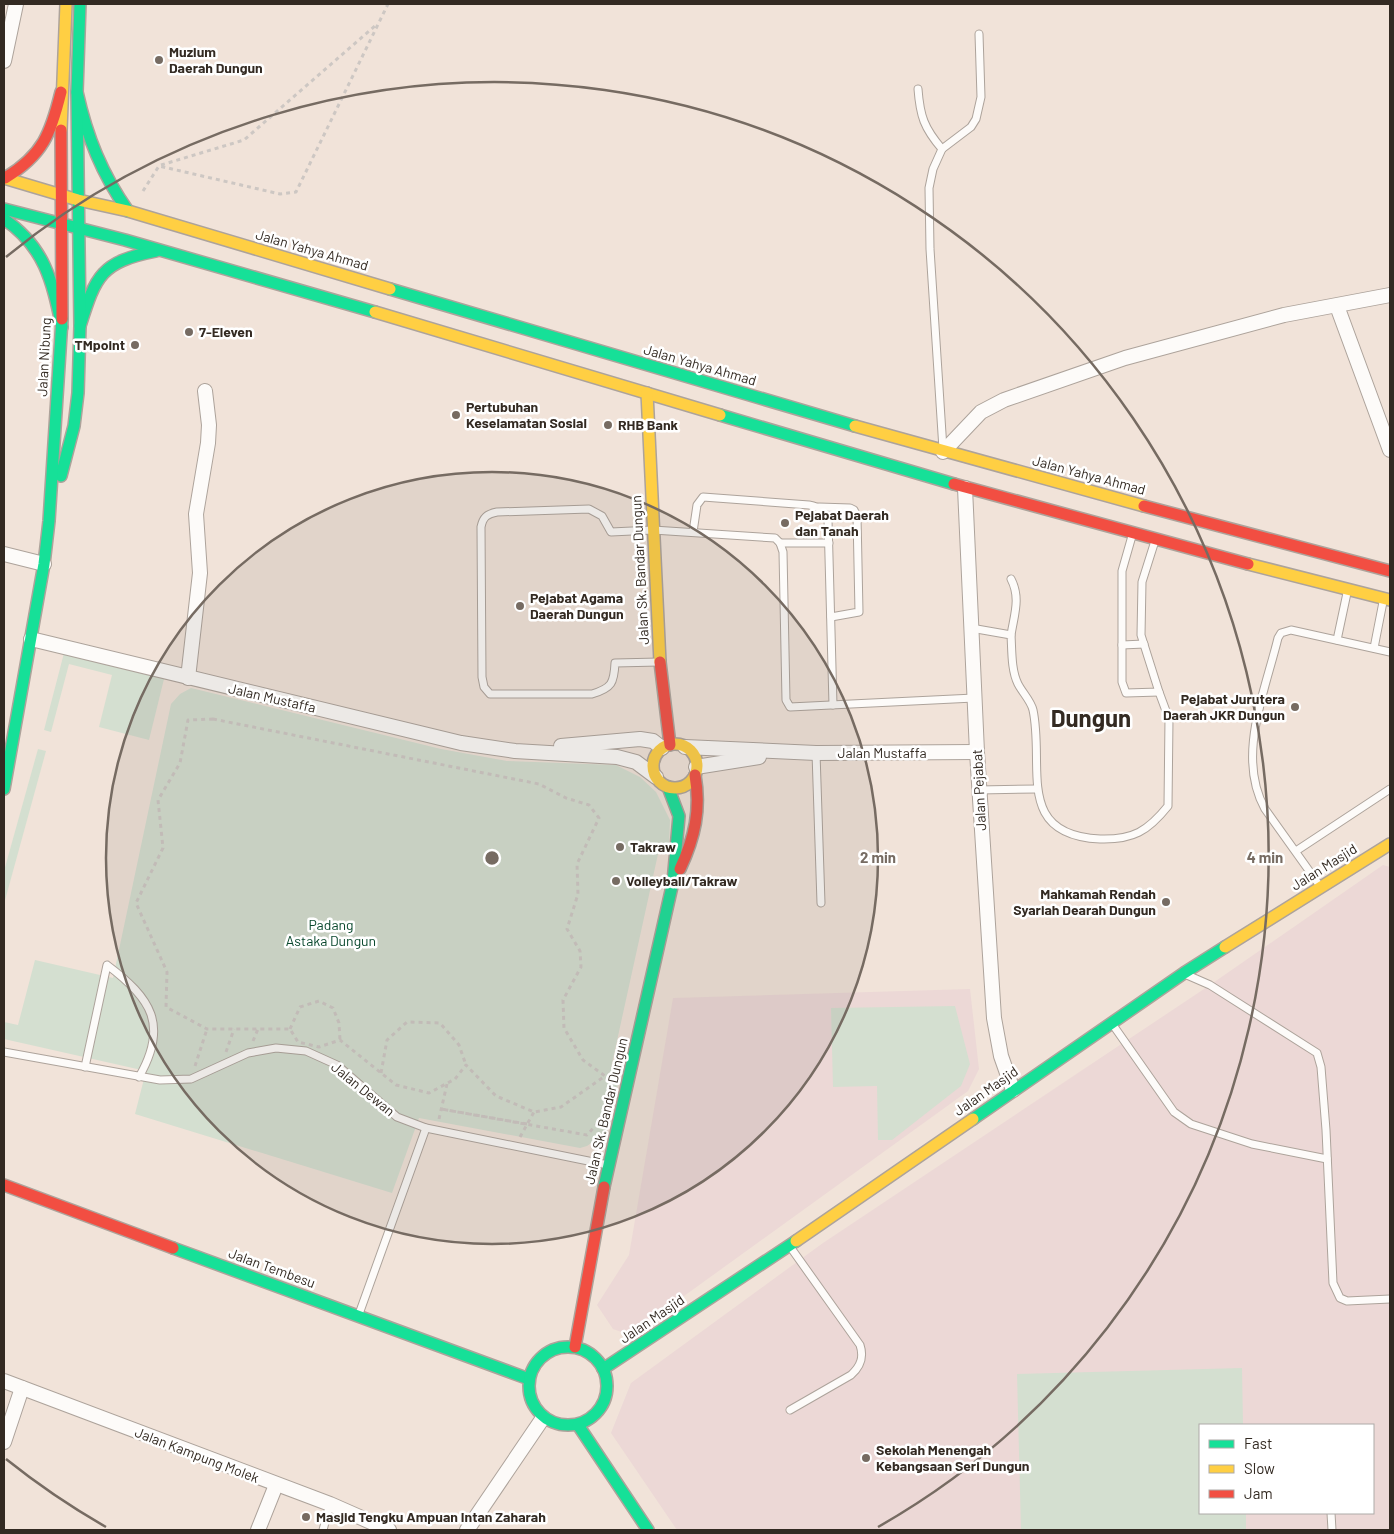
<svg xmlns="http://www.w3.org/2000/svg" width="1394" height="1534" font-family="Barlow,sans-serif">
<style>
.education{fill:#ecd8d6;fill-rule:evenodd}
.green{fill:#d4dfd0}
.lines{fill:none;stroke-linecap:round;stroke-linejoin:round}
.lane-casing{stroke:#ada39b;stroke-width:9}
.street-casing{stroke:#ada39b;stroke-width:16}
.fast-casing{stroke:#ada39b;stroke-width:14}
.slow-casing{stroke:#ada39b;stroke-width:14}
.jam-casing{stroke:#ada39b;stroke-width:14}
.path{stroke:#cdc7c3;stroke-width:3;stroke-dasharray:4 4;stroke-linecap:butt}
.lane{stroke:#fdfbf9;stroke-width:7}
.street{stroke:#fdfbf9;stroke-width:14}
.fast{stroke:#16e098;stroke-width:11}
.slow{stroke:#ffcf43;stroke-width:11}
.jam{stroke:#f24e42;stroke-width:11}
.ring{fill:none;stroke:#766b62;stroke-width:2.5}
.poi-dot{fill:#766b62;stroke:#fff;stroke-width:2}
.labels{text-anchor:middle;stroke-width:5;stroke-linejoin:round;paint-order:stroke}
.poi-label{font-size:14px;font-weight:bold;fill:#332a22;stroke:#fff;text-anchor:start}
.street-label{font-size:14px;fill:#332a22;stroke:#fff}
.park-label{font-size:14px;fill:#09482d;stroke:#fff}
.town-label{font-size:24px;font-weight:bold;fill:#332a22;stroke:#fff}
.centre{fill:#766b62;stroke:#fff;stroke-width:2.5}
.ring-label{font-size:15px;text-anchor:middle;font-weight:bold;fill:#766b62;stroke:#fff;stroke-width:5;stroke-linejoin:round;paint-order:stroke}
</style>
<rect width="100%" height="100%" fill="#f1e3d9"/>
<g class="education">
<path d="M1383 865 1390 867V1530H677L611 1433 631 1383 823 1243 1210 985ZM1200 1425H1373V1513H1200Z"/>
<polygon points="970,989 979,1069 968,1091 630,1335 613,1329 597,1305 629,1255 673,998"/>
</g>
<g class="green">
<polygon points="64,653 164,679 149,740 99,727 112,675 69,664 51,732 44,730"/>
<polygon points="191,688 441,749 507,761 616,765 640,777 656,792 670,820 669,846 660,845 611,1068 621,1071 607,1132 587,1146 580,1148 419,1118 392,1193 135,1114 146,1071 4,1039 4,1022 18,1025 35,960 113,978 171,704 180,694"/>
<polygon points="38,749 46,751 4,904 4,871"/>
<polygon points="955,1006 970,1064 961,1086 892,1140 878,1140 877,1086 833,1087 831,1008"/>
<polygon points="1242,1368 1243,1425 1200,1425 1200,1513 1246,1513 1246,1530 1021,1530 1017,1374"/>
</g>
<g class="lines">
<defs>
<g id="lane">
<path d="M918 89C920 116 924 128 942 149"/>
<polyline points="943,449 930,249 929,188 933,169 942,149 971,127 976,119 981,97 979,34"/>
<polyline points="819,507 850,508 854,510 857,516 859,612 831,617"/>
<path d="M693 532 697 505 703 497 809 505C820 507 824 510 828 520L833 705"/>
<polyline points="1132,536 1122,571 1122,682 1126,693 1159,692 1141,635 1142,582 1154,544"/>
<polyline points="780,543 829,543"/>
<path d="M971 628 1011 635C1012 650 1011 670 1018 684 1022 692 1031 701 1033 710 1045 766 1014 835 1100 839 1133 840 1148 831 1168 806L1169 719 1159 692"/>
<path d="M1011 635C1014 615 1021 598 1011 579"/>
<polyline points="1337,640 1347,593"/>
<polyline points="1122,645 1144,644"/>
<polyline points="1374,648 1383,602"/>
<path d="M659 662 615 663C614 683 612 688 592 694H490L484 687 482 677 481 527C483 517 487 514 497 512L589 509 602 516 611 532 653 530 775 538 780 543 783 552 786 700 790 707 974 698"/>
<polyline points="816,753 821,903"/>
<polyline points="979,790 1037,789"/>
<polyline points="1296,851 1390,789"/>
<path d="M1320 886 1265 809C1236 757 1265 692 1278 638L1281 633 1291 630 1390 652"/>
<polyline points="1187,975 1210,985 1317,1053 1321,1067 1326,1130 1333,1283 1340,1298 1347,1301 1390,1299"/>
<polyline points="1113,1025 1174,1112 1191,1124 1252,1144 1327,1159"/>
<polyline points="4,1052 160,1080 191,1079 248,1053 276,1048 306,1051 337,1065 397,1117 426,1128 608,1165"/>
<path d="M85 1067 107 965C151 998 169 1025 139 1077"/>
<polyline points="359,1314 426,1128"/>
<path d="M790 1410 851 1375C861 1366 864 1357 860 1345L791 1248"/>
<polyline points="1331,1513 1332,1530"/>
<polyline points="323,1530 330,1504"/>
</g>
<g id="street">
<polyline points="4,61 16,4"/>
<polyline points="1337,306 1390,450"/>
<polyline points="943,452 981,412 1004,400 1125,358 1284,315 1390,295"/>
<polyline points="965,488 977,752 994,1018 1001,1056 1013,1090"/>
<polyline points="4,554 44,564"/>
<polyline points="31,639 461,743 515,751 617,757 636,762 656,777"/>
<polyline points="188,678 200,573 196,514 208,443 209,425 205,391"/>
<polyline points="561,746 640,739 653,741 662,748"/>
<polyline points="685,747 816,753 977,752"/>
<polyline points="696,767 759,757"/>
<polyline points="4,1381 330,1504 389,1530"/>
<polyline points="4,1442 22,1388"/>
<polyline points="258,1530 276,1485"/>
<polyline points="467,1530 543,1418"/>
</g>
<g id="fast">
<path d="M77 92C87 137 102 174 128 211"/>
<polyline points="4,209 125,240 375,312"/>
<path d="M4 219C45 247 52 281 62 327"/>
<polyline points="390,289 855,426"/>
<path d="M80 326C96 275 101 262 156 251"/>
<polyline points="720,415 954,484"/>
<polyline points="61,476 74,426 78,393 80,326 77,92 80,4"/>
<polyline points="4,789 44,564 49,521 62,319"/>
<polyline points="973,1119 1184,973 1225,947"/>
<polyline points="604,1187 673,882 679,816 668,787"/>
<polyline points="173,1248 529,1379"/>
<circle cx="568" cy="1386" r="39"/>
<polyline points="603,1369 796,1241"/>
<polyline points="578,1425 648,1530"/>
</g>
<g id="slow">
<polyline points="61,130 66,4"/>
<polyline points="4,178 78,200 128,211 390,289"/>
<polyline points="375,312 720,415"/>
<polyline points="647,393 660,662"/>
<polyline points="855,426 1144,506"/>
<polyline points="1248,564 1390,600"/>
<circle cx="675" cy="766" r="22"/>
<polyline points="1225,947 1390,844"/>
<polyline points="796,1241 973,1119"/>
</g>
<g id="jam">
<polyline points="61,130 62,319"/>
<path d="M5 178C43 155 51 133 61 92"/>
<polyline points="954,484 1248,564"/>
<polyline points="1144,506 1390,571"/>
<polyline points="660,662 670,745"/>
<path d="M680 869C695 837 701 810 695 775"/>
<polyline points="4,1185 173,1248"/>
<polyline points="575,1347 604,1187"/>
</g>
</defs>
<use href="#lane" class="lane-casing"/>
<use href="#street" class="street-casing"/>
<use href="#fast" class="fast-casing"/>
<use href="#slow" class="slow-casing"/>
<use href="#jam" class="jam-casing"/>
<g class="path">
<polyline points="161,165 244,140 376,25"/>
<polyline points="143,191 159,166 280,194 296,192 388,4"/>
<polygon points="213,719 539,784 566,798 589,805 599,818 577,864 578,894 567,929 580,951 581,967 563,1000 564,1028 583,1060 605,1076 561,1107 534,1112 496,1096 466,1065 455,1079 429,1093 396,1085 340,1040 319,1047 298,1042 290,1029 207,1029 166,1007 167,972 136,903 163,848 158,800 180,763 188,720"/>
<polyline points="290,1029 300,1007 319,1001 333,1008 339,1023 340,1040"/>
<polyline points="253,1041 258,1029"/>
<polyline points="226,1052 234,1029"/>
<polyline points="195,1066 207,1029"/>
<polyline points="381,1073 387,1040 407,1022 440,1023 459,1045 466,1065"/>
<polyline points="439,1119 447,1084"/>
<polyline points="527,1124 441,1109 587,1135 597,1124 599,1125"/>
<polyline points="520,1137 534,1112"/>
</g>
<use href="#lane" class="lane"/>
<use href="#street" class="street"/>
<use href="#fast" class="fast"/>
<use href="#slow" class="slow"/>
<use href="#jam" class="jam"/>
</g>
<circle cx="492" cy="858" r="386" fill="#766b62" fill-opacity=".12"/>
<g class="ring">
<circle cx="492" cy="858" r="386"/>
<path d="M106 1527A773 773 0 0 1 6 1459M6 257A773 773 0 1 1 878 1527"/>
</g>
<g class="poi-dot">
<circle cx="159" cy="60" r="5"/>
<circle cx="189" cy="332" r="5"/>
<circle cx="135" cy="345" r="5"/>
<circle cx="456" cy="415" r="5"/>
<circle cx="608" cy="425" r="5"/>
<circle cx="785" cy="523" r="5"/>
<circle cx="520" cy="606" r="5"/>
<circle cx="1295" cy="707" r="5"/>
<circle cx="620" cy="847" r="5"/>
<circle cx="616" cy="881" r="5"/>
<circle cx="1166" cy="902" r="5"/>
<circle cx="866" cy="1458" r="5"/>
<circle cx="306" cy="1517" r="5"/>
</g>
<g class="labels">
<g class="poi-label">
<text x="169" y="57">Muzium<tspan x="169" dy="16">Daerah Dungun</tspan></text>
<text x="199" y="337">7-Eleven</text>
<text x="125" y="350" text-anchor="end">TMpoint</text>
<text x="466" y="412">Pertubuhan<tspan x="466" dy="16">Keselamatan Sosial</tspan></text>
<text x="618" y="430">RHB Bank</text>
<text x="795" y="520">Pejabat Daerah<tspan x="795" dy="16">dan Tanah</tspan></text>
<text x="530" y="603">Pejabat Agama<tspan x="530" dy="16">Daerah Dungun</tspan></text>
<text x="1285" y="704" text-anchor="end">Pejabat Jurutera<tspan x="1285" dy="16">Daerah JKR Dungun</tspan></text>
<text x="630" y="852">Takraw</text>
<text x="626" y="886">Volleyball/Takraw</text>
<text x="1156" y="899" text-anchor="end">Mahkamah Rendah<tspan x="1156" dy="16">Syariah Dearah Dungun</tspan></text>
<text x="876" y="1455">Sekolah Menengah<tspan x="876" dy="16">Kebangsaan Seri Dungun</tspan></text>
<text x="316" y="1522">Masjid Tengku Ampuan Intan Zaharah</text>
</g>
<g class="street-label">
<text transform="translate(312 250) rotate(16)" y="5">Jalan Yahya Ahmad</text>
<text transform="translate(44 357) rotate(-87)" y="5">Jalan Nibung</text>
<text transform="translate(700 365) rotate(16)" y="5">Jalan Yahya Ahmad</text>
<text transform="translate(1089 475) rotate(15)" y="5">Jalan Yahya Ahmad</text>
<text transform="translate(640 570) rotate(-93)" y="5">Jalan Sk. Bandar Dungun</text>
<text transform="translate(272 698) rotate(13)" y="5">Jalan Mustaffa</text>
<text x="882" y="758">Jalan Mustaffa</text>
<text transform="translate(979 790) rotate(-93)" y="5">Jalan Pejabat</text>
<text transform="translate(1324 867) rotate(-32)" y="5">Jalan Masjid</text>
<text transform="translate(363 1089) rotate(39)" y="5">Jalan Dewan</text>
<text transform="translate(986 1091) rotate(-35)" y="5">Jalan Masjid</text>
<text transform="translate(606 1111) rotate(-77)" y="5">Jalan Sk. Bandar Dungun</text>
<text transform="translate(272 1268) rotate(20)" y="5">Jalan Tembesu</text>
<text transform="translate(652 1319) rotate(-34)" y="5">Jalan Masjid</text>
<text transform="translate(197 1455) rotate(21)" y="5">Jalan Kampung Molek</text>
</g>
<g class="park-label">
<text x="331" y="930">Padang<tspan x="331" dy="16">Astaka Dungun</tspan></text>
</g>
<g class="town-label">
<text x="1091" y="727">Dungun</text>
</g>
</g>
<circle cx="492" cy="858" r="8" class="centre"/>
<g class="ring-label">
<text x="878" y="863">2 min</text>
<text x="1265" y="863">4 min</text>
</g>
<rect width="1394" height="1534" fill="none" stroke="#332a22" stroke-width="10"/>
<rect x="1199" y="1424" width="175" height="90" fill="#ffffff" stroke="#adaaa7"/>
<rect x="1209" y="1440" width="25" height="8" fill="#16e098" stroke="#adaaa7"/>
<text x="1244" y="1449" font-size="15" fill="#332a22">Fast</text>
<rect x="1209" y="1465" width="25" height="8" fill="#ffcf43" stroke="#adaaa7"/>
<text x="1244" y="1474" font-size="15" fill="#332a22">Slow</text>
<rect x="1209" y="1490" width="25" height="8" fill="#f24e42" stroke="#adaaa7"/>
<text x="1244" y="1499" font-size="15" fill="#332a22">Jam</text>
</svg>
